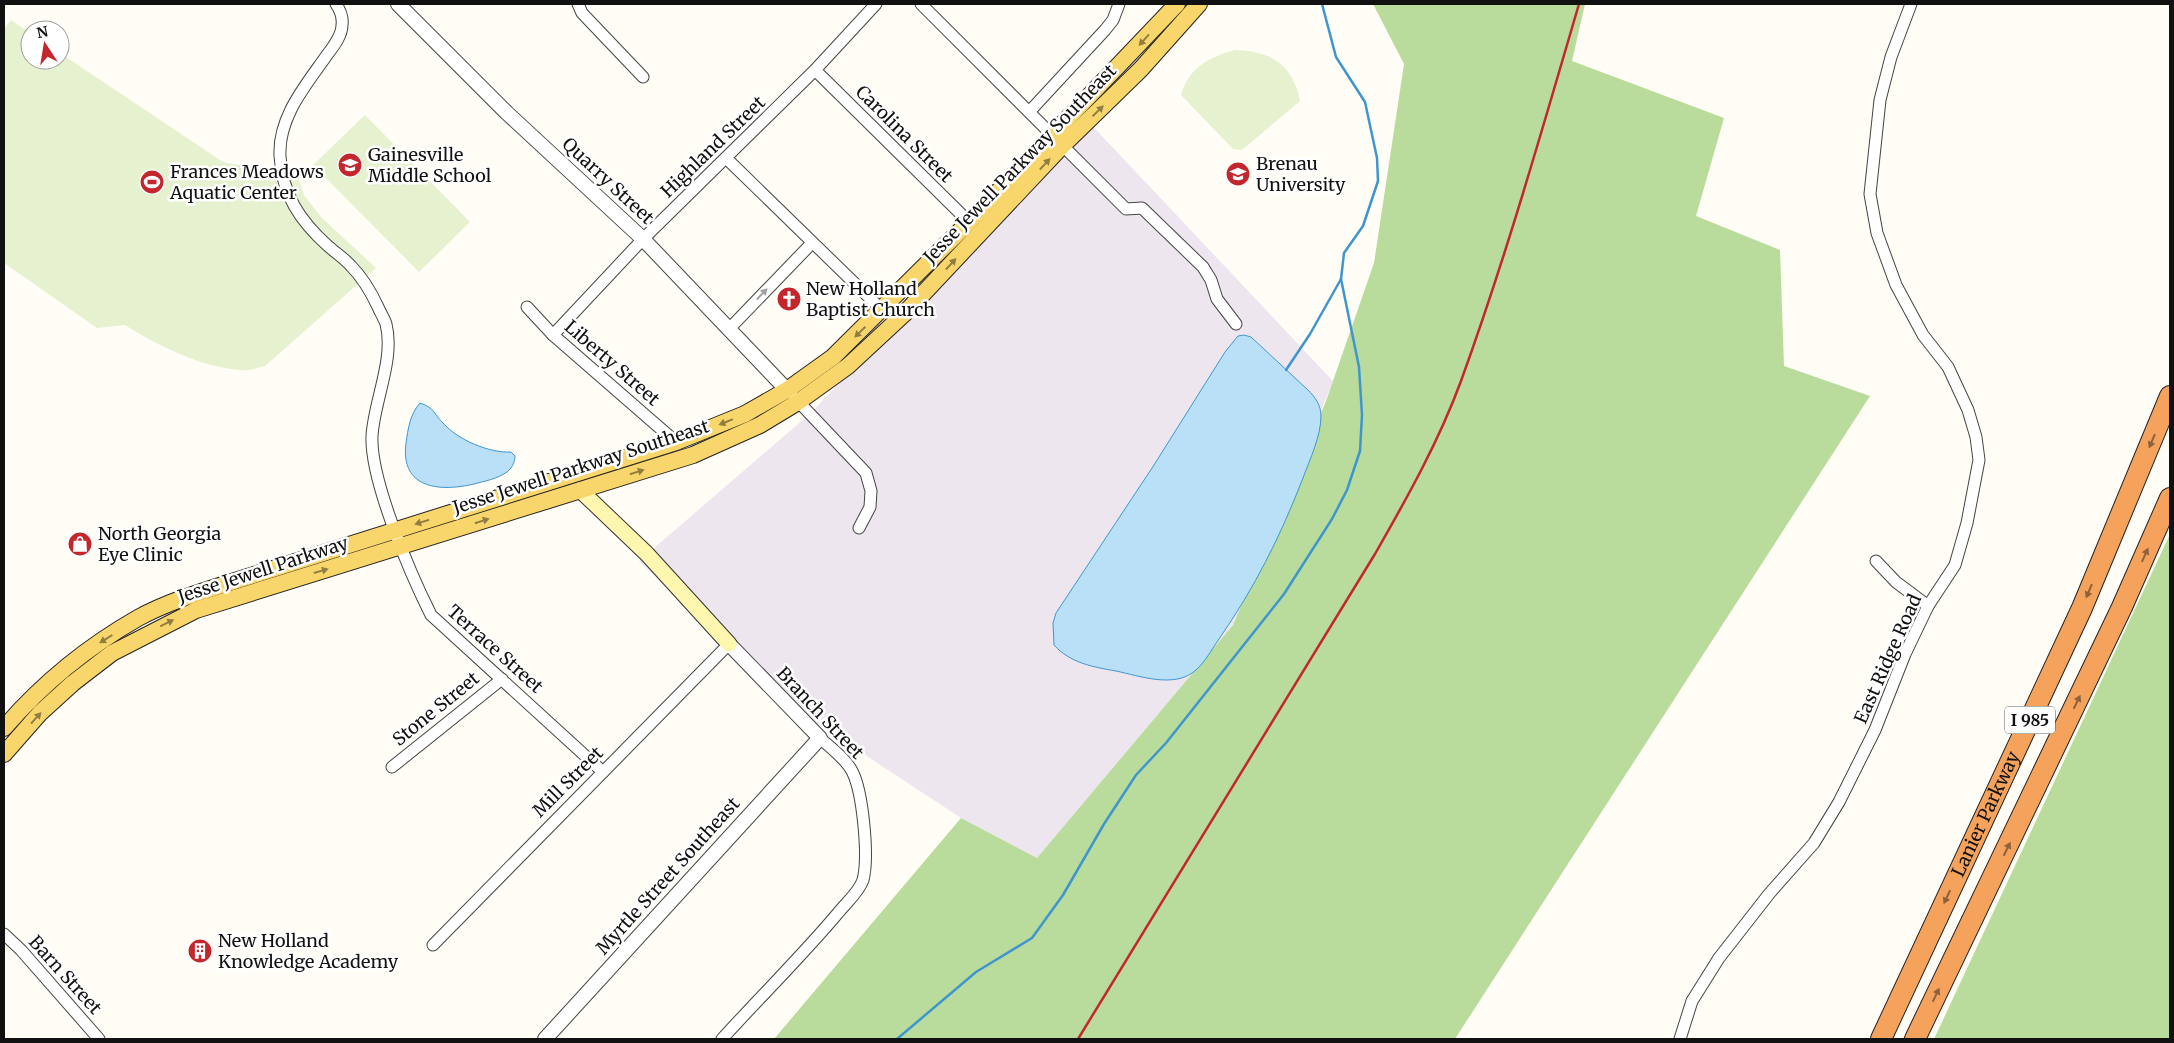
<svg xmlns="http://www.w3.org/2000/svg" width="2174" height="1043" font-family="Merriweather,serif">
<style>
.industrial{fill:#eee6ef}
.forest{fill:#b9dc9c}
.pitch{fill:#e6f2cf}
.water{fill:#b9e0f7;stroke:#3f96cf}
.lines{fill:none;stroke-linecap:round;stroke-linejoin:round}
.stream{stroke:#3f96cf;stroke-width:2.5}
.minor-casing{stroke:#444;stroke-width:13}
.tertiary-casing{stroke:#444;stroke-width:16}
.secondary-casing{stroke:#333;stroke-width:17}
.primary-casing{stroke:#222;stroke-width:18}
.motorway-casing{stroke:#222;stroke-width:22}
.minor{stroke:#fff;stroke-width:11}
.tertiary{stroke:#fff;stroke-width:14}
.secondary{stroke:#fff6b0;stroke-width:15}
.primary{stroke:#f9d66b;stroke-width:16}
.motorway{stroke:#f5a25d;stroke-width:20}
.rail{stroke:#c4262e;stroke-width:2.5}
.oneway{fill:#917d42}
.oneway2{fill:#a0a0a0}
.oneway3{fill:#8e613b}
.labels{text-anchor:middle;stroke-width:5;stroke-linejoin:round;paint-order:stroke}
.shield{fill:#fff;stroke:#585858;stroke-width:1}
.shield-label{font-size:16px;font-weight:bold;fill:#111}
.street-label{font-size:18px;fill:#111;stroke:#fff}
.poi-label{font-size:18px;fill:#111;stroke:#fff;text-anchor:start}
</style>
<rect width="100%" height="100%" fill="#fffdf5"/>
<polygon class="industrial" points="1085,118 1333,381 1233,625 1037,858 961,818 789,705 639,561 812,412"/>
<g class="forest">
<polygon points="1373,4 1585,4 1572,61 1724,118 1696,216 1780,250 1784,366 1870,396 1455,1039 774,1039 961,818 1037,858 1233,625 1326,401 1374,263 1404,64"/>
<polygon points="2170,534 2170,1039 1934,1039"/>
</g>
<g class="pitch">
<path d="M11 20 30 33V60H60V53L223 162 251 167 295 168 304 195 321 217 376 268 265 366C257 368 249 371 241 370 203 368 156 345 125 325L97 328 4 263V29Z"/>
<path d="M1235 50C1270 51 1293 64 1300 101L1242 150 1233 149 1181 95C1188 68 1209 57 1235 50Z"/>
<polygon points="365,115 470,222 419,272 313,165"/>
</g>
<g class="water">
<path d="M1244 335 1251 337 1308 390C1315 397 1321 405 1321 416 1321 436 1310 459 1303 478 1280 537 1255 587 1219 639 1212 649 1205 662 1196 670 1175 689 1140 676 1116 671 1093 667 1070 663 1054 645L1053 623 1056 613 1154 465 1225 352 1238 336Z"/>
<path d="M420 403C435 408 433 413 443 423 458 440 489 453 511 452L515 456C515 462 512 468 507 472 497 479 485 481 474 484 440 492 400 489 406 443 408 429 410 414 420 403Z"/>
</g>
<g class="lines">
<g class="stream">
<polyline points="1286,370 1310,334 1341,279"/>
<polyline points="897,1039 976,972 1032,938 1063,895 1104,824 1136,775 1166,743 1284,594 1332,519 1347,490 1360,451 1362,415 1359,367 1341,279 1344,253 1363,226 1378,181 1377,158 1365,102 1336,57 1322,4"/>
</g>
<defs>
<g id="minor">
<path d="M336 4C340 10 343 18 342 25 342 36 333 47 327 55 306 85 278 117 280 156 282 194 300 221 328 246 336 253 345 259 351 266 363 278 371 292 378 307 380 312 384 318 386 324 395 359 374 401 372 436 370 480 411 575 431 615L603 772"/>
<polyline points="578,4 582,13 643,77"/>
<polyline points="921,4 1126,209 1142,208 1203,267 1211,280 1217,299 1236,324"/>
<polyline points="815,70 969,222"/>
<polyline points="1030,111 1105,30 1113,20 1119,4"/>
<polyline points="727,159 882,310"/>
<polyline points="527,307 553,335 676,442"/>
<polyline points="729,329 812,243"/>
<polyline points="553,335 643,239 815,70 876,4"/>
<polyline points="794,397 866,473 871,491 870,507 859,528"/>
<polyline points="1876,561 1896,582 1928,606"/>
<polyline points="392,767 502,679"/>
<polyline points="4,934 21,950 99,1039"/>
<polyline points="433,945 729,644"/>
<path d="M722 1039C760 997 801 957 838 913 846 903 859 892 863 880 869 857 863 792 852 771 845 758 831 748 820 738"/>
<polyline points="1680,1039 1692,1001 1719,958 1769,894 1814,843 1839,802 1875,730 1905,654 1928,606 1955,565 1967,523 1979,460 1976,437 1968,410 1948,367 1923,335 1896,285 1877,233 1870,194 1880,100 1891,57 1911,4"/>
</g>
<g id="tertiary">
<polyline points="398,4 507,113 643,239 787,390"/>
<polyline points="545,1039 820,738 729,644"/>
</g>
<polyline id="secondary" points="580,490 647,554 729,644"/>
<g id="primary">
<path d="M4 728C42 684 87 647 138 618 169 601 204 591 238 580L676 442 745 414 787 390 833 357 969 222 1177 4"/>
<polyline points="4,754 40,713 73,683 112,653 196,610 693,455 760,425 798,402 848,366 904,314 1063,145 1141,69 1199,4"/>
</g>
<g id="motorway">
<path id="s1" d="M1881 1039 2082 608 2170 396"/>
<polyline points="1915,1039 2122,607 2170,498"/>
</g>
</defs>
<use href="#minor" class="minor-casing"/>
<use href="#tertiary" class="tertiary-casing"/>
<use href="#secondary" class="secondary-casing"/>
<use href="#primary" class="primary-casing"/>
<use href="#motorway" class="motorway-casing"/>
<use href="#minor" class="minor"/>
<use href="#tertiary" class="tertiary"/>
<use href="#secondary" class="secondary"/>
<use href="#primary" class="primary"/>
<use href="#motorway" class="motorway"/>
<path class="rail" d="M1078 1039 1375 554C1407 498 1439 441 1461 381 1506 257 1542 130 1579 4"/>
</g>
<defs><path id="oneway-solid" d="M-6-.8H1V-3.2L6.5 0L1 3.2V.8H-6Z" transform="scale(1.25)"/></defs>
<g class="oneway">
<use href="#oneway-solid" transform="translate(1144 40) rotate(132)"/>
<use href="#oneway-solid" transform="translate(1098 111) rotate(-44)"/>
<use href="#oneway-solid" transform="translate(1045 164) rotate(-47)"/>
<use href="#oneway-solid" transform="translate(951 264) rotate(-47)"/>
<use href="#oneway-solid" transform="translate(860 332) rotate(136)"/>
<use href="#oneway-solid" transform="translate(726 422) rotate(158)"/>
<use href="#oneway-solid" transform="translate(637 472) rotate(-17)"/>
<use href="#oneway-solid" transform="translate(482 521) rotate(-18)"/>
<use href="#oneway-solid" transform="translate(422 522) rotate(162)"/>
<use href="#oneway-solid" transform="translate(321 571) rotate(-16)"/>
<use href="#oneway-solid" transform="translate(167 623) rotate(-26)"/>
<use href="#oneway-solid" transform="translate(106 639) rotate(148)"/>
<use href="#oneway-solid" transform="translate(36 718) rotate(-48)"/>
</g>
<use class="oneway2" href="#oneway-solid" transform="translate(762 294) rotate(-46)"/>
<g class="oneway3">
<use href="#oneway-solid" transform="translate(2152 441) rotate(113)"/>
<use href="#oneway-solid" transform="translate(2145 555) rotate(-66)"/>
<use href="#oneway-solid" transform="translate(2089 591) rotate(113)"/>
<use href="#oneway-solid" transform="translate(2077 702) rotate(-64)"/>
<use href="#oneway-solid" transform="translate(2007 849) rotate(-64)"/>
<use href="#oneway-solid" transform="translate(1947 897) rotate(115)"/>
<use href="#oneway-solid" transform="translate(1936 995) rotate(-64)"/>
</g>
<defs>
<symbol id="school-disc" viewBox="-11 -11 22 22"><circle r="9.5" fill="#c4262e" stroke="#fff"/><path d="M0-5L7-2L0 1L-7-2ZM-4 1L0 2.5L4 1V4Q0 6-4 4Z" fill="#fff"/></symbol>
<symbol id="university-disc" viewBox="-11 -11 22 22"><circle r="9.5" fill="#c4262e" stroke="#fff"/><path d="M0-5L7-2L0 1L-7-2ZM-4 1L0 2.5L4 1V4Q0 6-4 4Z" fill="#fff"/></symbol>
<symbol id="stadium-disc" viewBox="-11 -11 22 22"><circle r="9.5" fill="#c4262e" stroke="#fff"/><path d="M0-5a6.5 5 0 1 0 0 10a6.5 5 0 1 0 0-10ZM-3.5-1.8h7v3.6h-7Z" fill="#fff"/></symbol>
<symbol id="church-disc" viewBox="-11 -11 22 22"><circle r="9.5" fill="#c4262e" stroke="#fff"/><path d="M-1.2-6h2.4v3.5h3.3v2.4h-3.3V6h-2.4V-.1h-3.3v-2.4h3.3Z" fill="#fff"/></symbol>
<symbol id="shop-disc" viewBox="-11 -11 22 22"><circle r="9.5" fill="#c4262e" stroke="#fff"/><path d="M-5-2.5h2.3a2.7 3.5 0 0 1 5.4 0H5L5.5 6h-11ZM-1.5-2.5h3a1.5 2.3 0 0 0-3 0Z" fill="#fff"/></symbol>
<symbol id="building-disc" viewBox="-11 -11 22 22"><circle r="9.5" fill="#c4262e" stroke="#fff"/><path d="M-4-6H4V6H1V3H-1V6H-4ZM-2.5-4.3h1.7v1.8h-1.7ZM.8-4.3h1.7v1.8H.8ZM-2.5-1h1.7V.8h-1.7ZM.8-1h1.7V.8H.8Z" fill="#fff"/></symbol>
</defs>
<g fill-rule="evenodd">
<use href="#school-disc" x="336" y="151" width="28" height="28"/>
<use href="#university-disc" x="1224" y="160" width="28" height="28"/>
<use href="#stadium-disc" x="138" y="168" width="28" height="28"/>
<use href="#church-disc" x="775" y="285" width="28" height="28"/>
<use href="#shop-disc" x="66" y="530" width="28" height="28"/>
<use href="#building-disc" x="186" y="937" width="28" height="28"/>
</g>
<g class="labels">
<rect class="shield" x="2005" y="706.5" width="50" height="27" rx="4"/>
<g class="shield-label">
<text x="2030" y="726">I 985</text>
</g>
<g class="street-label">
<text transform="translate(904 134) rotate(45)" y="6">Carolina Street</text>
<text transform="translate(713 147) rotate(-44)" y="6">Highland Street</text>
<text transform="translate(1020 164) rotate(-46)" y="6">Jesse Jewell Parkway Southeast</text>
<text transform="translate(608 181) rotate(43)" y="6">Quarry Street</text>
<text transform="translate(612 363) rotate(41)" y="6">Liberty Street</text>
<text transform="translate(581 467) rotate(-18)" y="6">Jesse Jewell Parkway Southeast</text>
<text transform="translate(263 570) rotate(-18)" y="6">Jesse Jewell Parkway</text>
<text transform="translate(495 649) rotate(42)" y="6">Terrace Street</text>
<text transform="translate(1888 659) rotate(-66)" y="6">East Ridge Road</text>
<text transform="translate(436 709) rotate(-39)" y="6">Stone Street</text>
<text transform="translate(820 713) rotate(47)" y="6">Branch Street</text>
<text transform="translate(568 782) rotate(-45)" y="6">Mill Street</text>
<text dy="6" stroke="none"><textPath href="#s1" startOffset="248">Lanier Parkway</textPath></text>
<text transform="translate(668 876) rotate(-48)" y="6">Myrtle Street Southeast</text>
<text transform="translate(65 975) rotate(48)" y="6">Barn Street</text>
</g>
<g class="poi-label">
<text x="368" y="161">Gainesville<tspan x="368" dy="21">Middle School</tspan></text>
<text x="1256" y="170">Brenau<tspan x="1256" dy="21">University</tspan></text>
<text x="170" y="178">Frances Meadows<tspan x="170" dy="21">Aquatic Center</tspan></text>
<text x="806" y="295">New Holland<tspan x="806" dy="21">Baptist Church</tspan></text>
<text x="98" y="540">North Georgia<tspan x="98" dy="21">Eye Clinic</tspan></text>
<text x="218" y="947">New Holland<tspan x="218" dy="21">Knowledge Academy</tspan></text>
</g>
</g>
<rect width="2174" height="1043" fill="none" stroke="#111111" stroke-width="10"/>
<g transform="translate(45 45) rotate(348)"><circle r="24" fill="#ffffff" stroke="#a0a0a0"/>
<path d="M0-4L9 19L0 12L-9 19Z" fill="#c4262e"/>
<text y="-8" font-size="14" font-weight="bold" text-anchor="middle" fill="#111111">N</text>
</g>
</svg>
